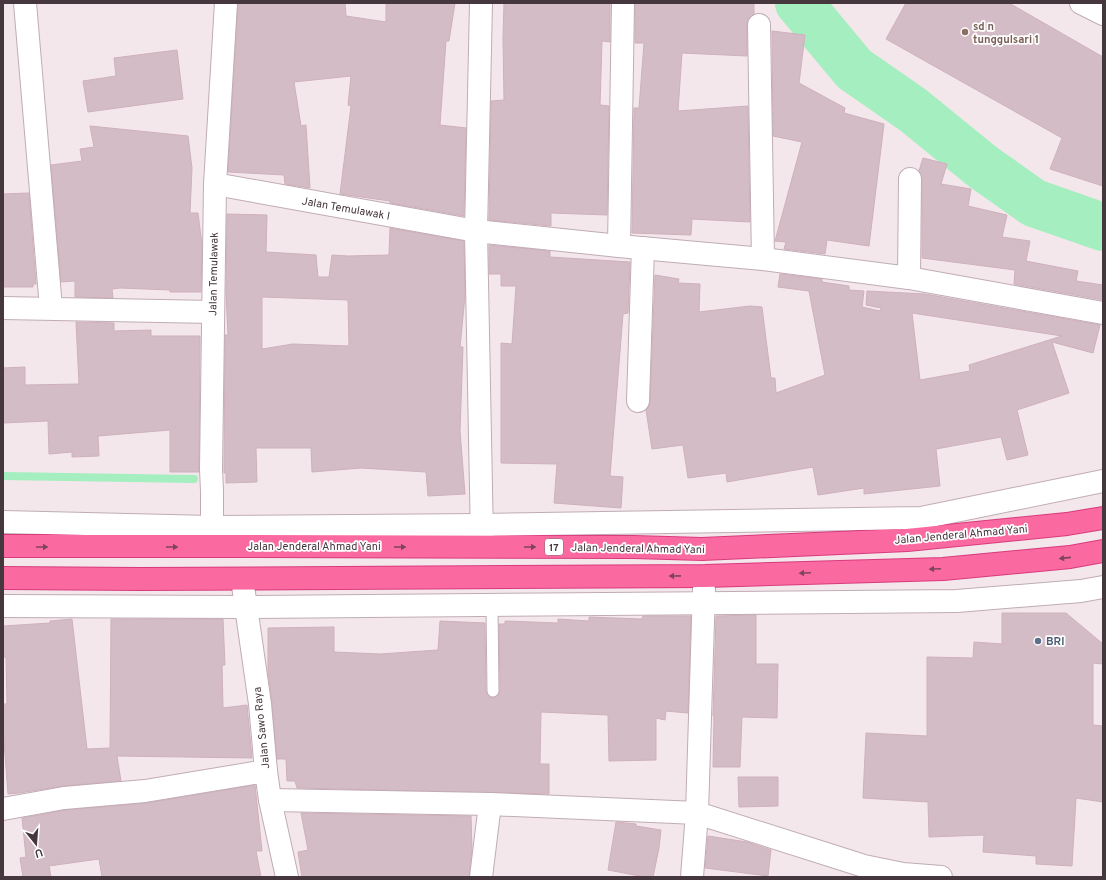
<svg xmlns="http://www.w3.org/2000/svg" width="1106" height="880" font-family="Overpass,sans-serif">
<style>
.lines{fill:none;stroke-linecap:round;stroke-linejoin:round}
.stream{stroke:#a4eebf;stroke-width:8}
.river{stroke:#a4eebf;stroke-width:48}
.building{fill:#d4bcc7;stroke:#cfb0bd;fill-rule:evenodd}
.lane-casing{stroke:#c1acb5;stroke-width:13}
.street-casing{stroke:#c1acb5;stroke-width:24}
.highway-casing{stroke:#d93a7c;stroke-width:24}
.lane{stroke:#fff;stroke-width:11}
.street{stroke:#fff;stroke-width:22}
.highway{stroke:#fa6aa1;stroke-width:22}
.oneway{fill:#7c465b}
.education-dot{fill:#8d6e63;stroke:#fff;stroke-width:1.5}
.service-dot{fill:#5c6f8a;stroke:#fff;stroke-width:1.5}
.labels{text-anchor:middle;stroke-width:3.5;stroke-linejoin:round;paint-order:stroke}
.shield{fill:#fff;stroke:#7e7277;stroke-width:1}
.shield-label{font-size:10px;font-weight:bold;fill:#46363d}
.education-label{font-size:11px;font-weight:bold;fill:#785e54;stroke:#fff;text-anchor:start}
.street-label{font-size:11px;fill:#46363d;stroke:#fff}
.service-label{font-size:11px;font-weight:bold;fill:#4e5e75;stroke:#fff;text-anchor:start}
</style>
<rect width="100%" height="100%" fill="#f3e7eb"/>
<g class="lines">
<polyline class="stream" points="3,476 194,479"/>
<polyline class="river" points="799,3 854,69 913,110 983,167 1034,203 1103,227"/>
</g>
<g class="building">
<polygon points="238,3 345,3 346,16 386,22 386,3 455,3 449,41 446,41 440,125 466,128 464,216 390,203 390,201 340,194 351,106 348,105 351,76 294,82 301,126 306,125 310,188 285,184 284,175 228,172"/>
<polygon points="504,3 610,3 610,42 602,41 600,105 609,106 607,215 551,213 551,226 489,220 491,101 504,100 503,38"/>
<polygon points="635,3 754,3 754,14 748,19 747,25 747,56 682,53 678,111 748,106 750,222 692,219 691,235 632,233 634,108 639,108 644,43 635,43"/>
<polygon points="906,3 1009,3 1103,57 1103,186 1050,169 1062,138 886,39"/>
<polygon points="772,31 805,35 799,83 845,108 844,113 884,124 869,246 827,240 825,254 784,249 786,242 775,241 802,142 773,136"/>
<polygon points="177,50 183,99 88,112 83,81 116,76 114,58"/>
<polygon points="90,126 188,136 192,168 190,213 198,213 202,245 201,292 170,292 170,290 120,288 112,289 113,298 75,297 75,281 61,282 51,165 82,161 80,149 94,147"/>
<polygon points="923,158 947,164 941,184 971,189 968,206 1007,215 1002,237 1030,241 1026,261 1078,271 1076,281 1103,285 1103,300 1014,284 1015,270 922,258 922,179 919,171"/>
<polygon points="29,193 36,284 33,284 33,287 3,287 3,194"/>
<path d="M227 214 267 215 266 252 316 255 318 277H329L332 255 348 256 389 255 390 228 464 241 465 296 460 347H463L460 431 465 494 428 496 426 472 361 468 312 472 311 448H256L257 482 226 483V473H224V469L225 335H228L226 293ZM262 297 348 300 349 346 293 344 262 349Z"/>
<polygon points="489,245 550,251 550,257 630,262 628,313 623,314 610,476 623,477 621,508 554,503 557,464 501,463 501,343 512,344 516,286 501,286 501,274 489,274"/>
<path d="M780 274 822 279V282L849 286V290L864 291 862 307 880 311 881 308 866 305 867 291 925 294 1100 325 1093 353 1052 342 1069 393 1017 410 1028 455 1007 460 1001 437 936 449 940 486 864 494V488L818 495 813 467 727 482 726 473 688 478 683 445 652 449 646 410 649 407 650 401 655 275 679 279 678 283 700 284 699 312 750 306 762 307 771 378H775L776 393 825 375 809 291 778 287ZM912 313 1062 336 969 365 970 371 920 380Z"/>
<polygon points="76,322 114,323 114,331 151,330 151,336 200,336 199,472 170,472 170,430 98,436 99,456 72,457 72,452 49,454 48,421 3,423 3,368 25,367 25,385 79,384"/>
<polygon points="1002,613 1066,613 1103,644 1103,664 1093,663 1093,725 1103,726 1103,802 1076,798 1072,866 1036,864 1036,856 983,852 984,835 929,837 928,802 863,798 866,733 927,736 927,657 973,658 974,642 1002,644"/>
<polygon points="756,615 756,664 778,664 777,718 742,717 740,767 713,767 714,716 713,716 716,616"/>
<polygon points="643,616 691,616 688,713 666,711 665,720 656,718 656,760 609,761 608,715 541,712 540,764 549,764 549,794 297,788 295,781 287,781 286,759 277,759 272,703 268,671 268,628 334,627 334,652 380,654 438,650 440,621 485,623 486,691 489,697 493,698 497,697 500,691 499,624 505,624 505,621 558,623 558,619 589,621 589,617 642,619"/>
<polygon points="72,619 87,749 110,748 111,619 223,619 225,665 222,665 223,708 247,705 252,758 117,756 121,781 63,786 19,793 8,794 3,728 3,704 7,704 6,657 3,657 3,626 50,623 50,621"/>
<polygon points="738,777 778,777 778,806 739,807"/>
<polygon points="255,785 262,851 256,851 261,877 102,877 99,859 49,866 51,877 23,877 20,858 26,857 22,818 66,810 147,803"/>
<polygon points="301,813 471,816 472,851 469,877 302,877 298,852 308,850"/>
<polygon points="616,822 636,824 636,826 661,830 659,848 653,877 645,877 608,870"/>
<polygon points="708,836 747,842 771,850 768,876 705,868"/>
</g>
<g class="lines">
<defs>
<polyline id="lane" points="492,605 493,691"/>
<g id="street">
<polyline points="25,3 51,308"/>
<polyline points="481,3 476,231 482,540"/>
<polyline points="1081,3 1103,14"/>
<polyline points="759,25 763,259"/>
<polyline points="215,184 476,231 619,246 763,259 909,278 1103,313"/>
<polyline points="619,246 623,3"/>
<polyline points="909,278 910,179"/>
<polyline points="3,308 213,312"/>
<polyline points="638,401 643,248"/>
<polyline points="3,522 211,527 482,525 921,518 1103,481"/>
<polyline points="212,541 212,491 211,469 215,184 226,3"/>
<polyline points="242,579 260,704 266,771 270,800 287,877"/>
<polyline points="3,606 245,607 957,601 1081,591 1103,587"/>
<polyline points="270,800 490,804 697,813 864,866 903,874 941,877"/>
<polyline points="3,809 64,798 145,791 266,771"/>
<polyline points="481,877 490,804"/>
<polyline points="692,877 697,813 704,589"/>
</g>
<g id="highway">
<polyline points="3,546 244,546 634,547 702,549 907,540 1067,524 1103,518"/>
<polyline points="3,578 140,579 705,576 943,569 1070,557 1103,551"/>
</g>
</defs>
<use href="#lane" class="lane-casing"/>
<use href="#street" class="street-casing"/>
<use href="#highway" class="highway-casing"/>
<use href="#lane" class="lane"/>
<use href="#street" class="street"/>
<use href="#highway" class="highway"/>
</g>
<defs><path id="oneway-solid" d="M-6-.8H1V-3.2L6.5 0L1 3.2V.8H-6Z"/></defs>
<g class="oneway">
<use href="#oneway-solid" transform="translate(42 547)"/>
<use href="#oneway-solid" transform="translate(172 547)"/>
<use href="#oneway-solid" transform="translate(400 547)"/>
<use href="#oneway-solid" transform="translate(530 547)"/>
<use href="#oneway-solid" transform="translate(1065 558) rotate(174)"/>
<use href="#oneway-solid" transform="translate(935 569) rotate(178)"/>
<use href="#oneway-solid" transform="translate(805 573) rotate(178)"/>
<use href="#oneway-solid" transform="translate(675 576) rotate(179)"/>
</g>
<circle class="education-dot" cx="965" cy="32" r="4"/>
<circle class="service-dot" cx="1038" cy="641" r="4"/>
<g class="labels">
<rect class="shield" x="545" y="539" width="18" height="16" rx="3"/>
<g class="shield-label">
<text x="554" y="551">17</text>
</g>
<g class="education-label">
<text x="973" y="30">sd n<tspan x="973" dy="13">tunggulsari 1</tspan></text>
</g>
<g class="street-label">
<text transform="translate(346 208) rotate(10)" y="4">Jalan Temulawak I</text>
<text transform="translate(213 274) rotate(-89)" y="4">Jalan Temulawak</text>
<text transform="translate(961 534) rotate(-5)" y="4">Jalan Jenderal Ahmad Yani</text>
<text x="314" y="550">Jalan Jenderal Ahmad Yani</text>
<text transform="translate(638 548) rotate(1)" y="4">Jalan Jenderal Ahmad Yani</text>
<text transform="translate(261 728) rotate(-96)" y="4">Jalan Sawo Raya</text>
</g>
<g class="service-label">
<text x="1046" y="645">BRI</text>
</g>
</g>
<rect width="1106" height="880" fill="none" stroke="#46363d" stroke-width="8"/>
<g transform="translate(36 844) rotate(163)" stroke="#ffffff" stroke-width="3" paint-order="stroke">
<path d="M0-3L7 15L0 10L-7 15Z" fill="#46363d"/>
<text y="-6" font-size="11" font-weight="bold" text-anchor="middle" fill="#46363d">U</text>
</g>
</svg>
